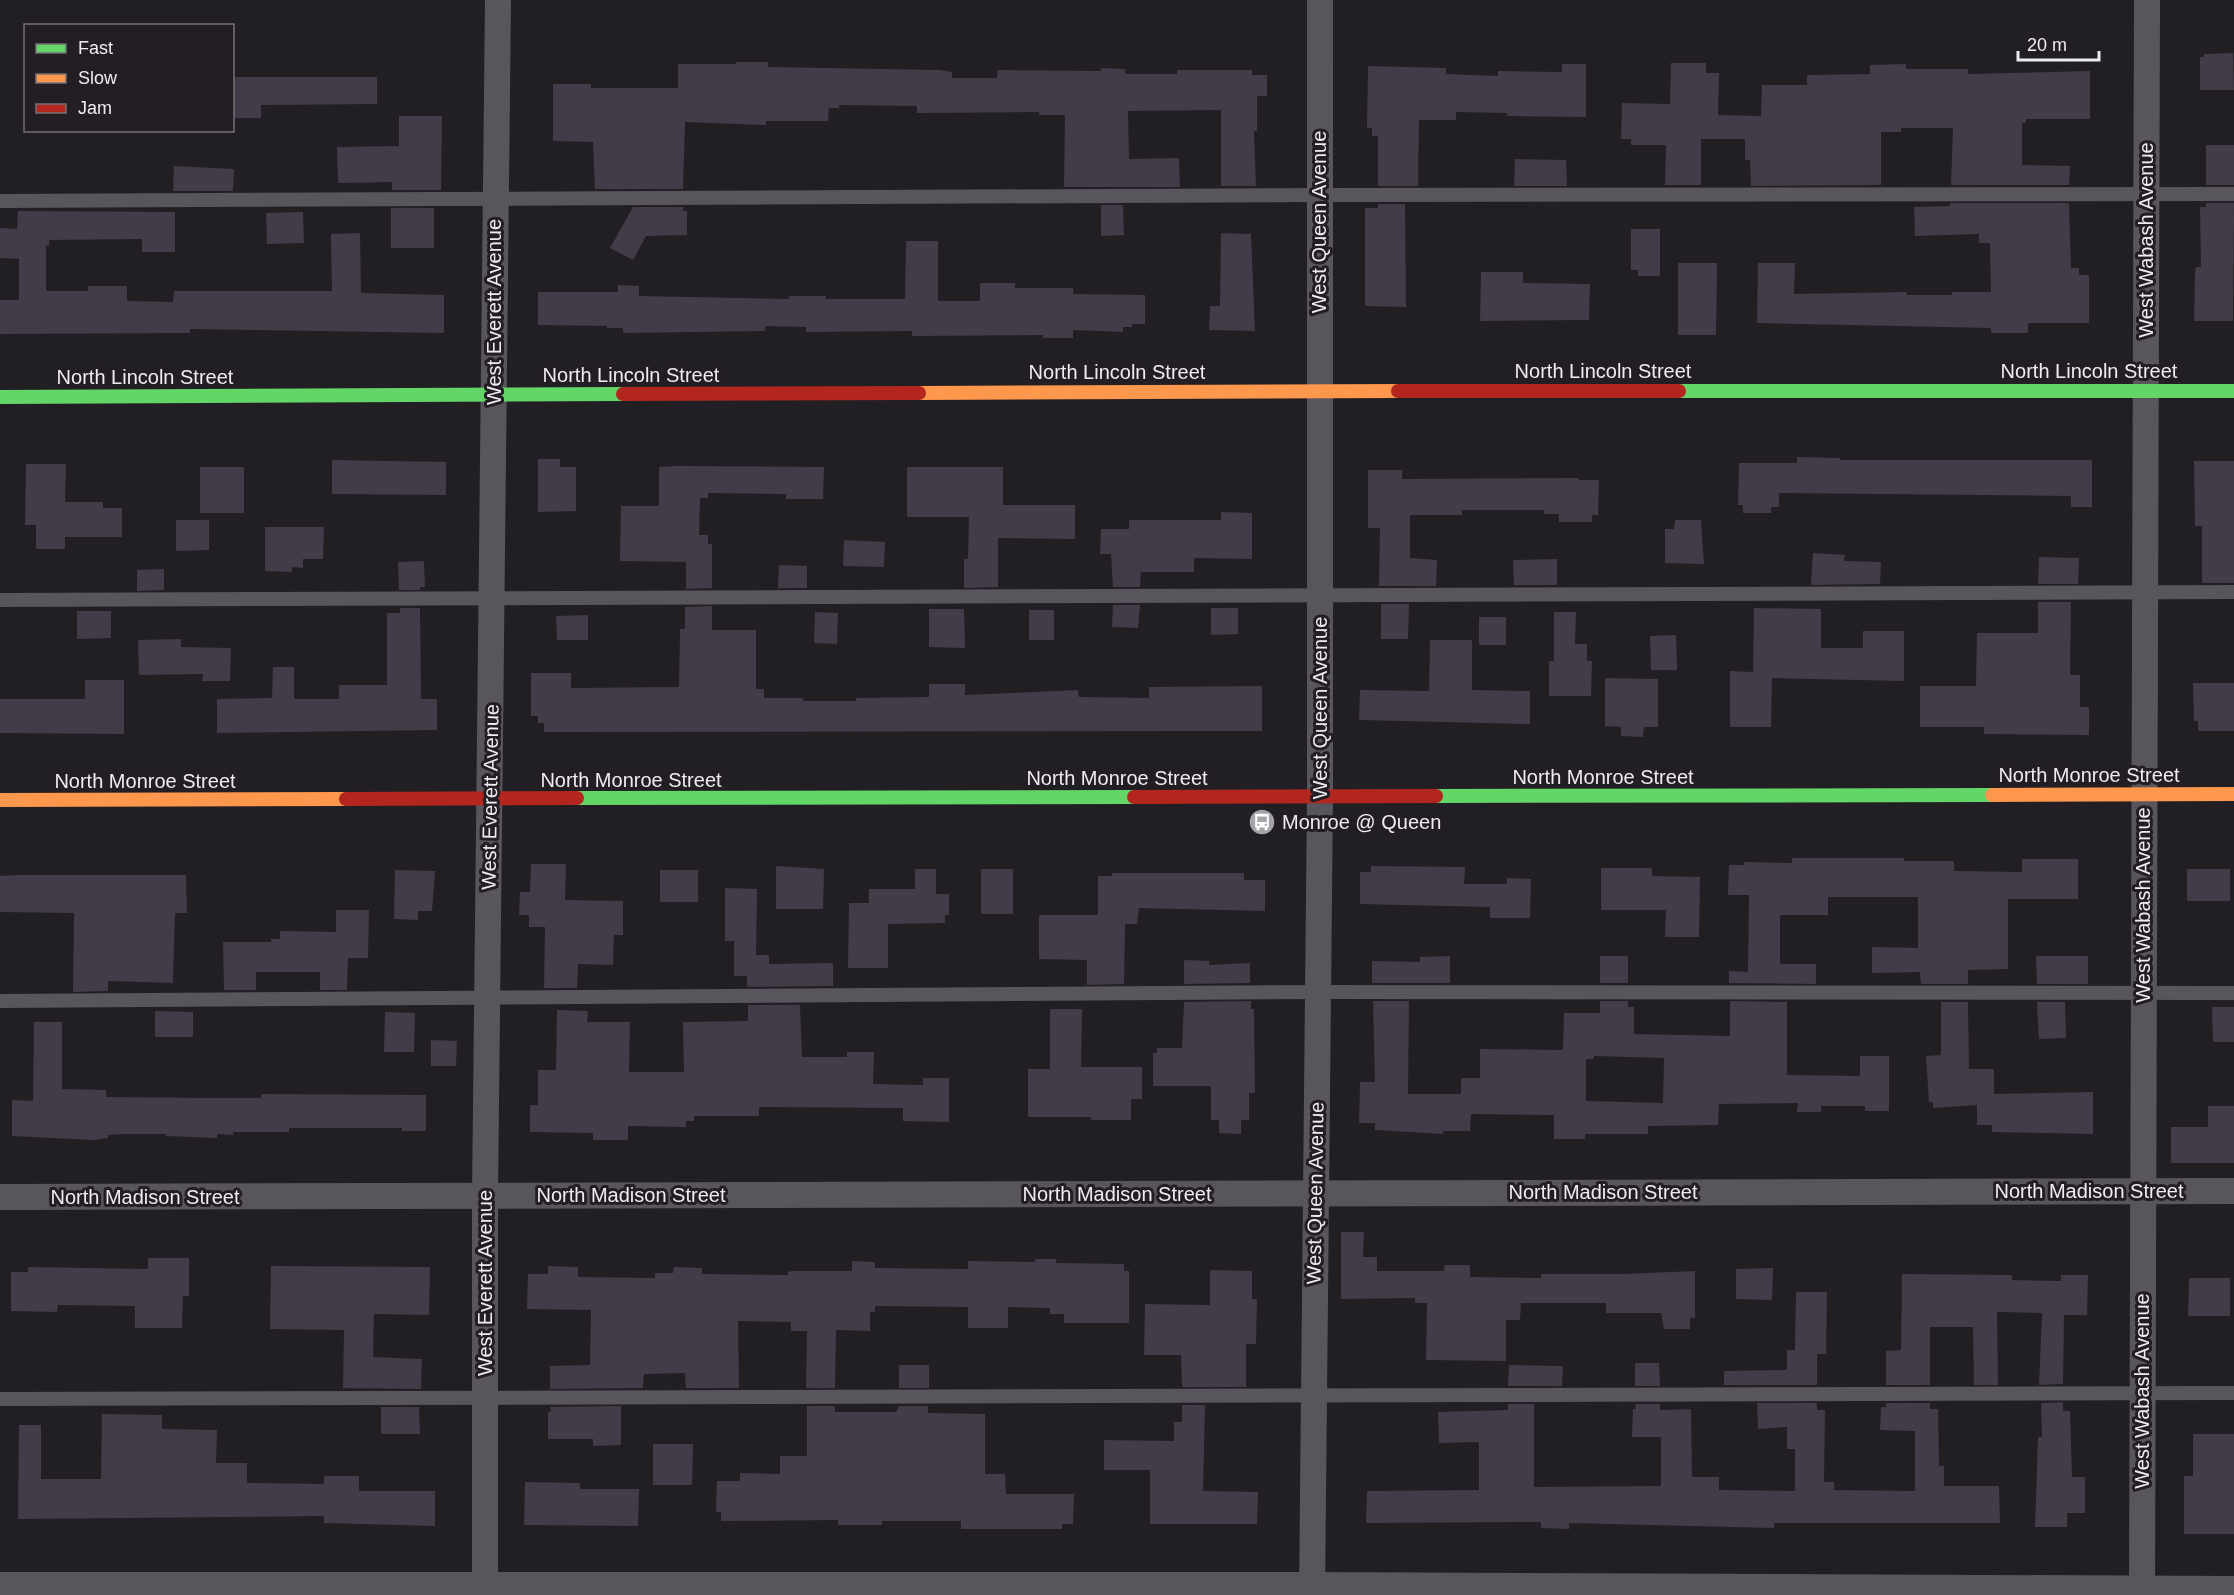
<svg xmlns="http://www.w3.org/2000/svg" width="2234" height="1595" font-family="Helvetica,sans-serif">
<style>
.building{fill:#433b48;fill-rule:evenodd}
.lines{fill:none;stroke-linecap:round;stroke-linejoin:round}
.lane{stroke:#59555d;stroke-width:14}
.street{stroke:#59555d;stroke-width:26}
.fast{stroke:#63d668;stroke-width:14}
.slow{stroke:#ff974d;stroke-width:14}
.jam{stroke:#b3261e;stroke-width:14}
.labels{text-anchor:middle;stroke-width:6;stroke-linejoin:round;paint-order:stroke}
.street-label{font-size:20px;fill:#eeecf0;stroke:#221e24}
.poi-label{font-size:20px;fill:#eeecf0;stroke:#221e24;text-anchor:start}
</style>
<rect width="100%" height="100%" fill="#211f23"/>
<g class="building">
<polygon points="2233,53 2234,90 2200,90 2200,57 2204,57 2204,54"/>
<polygon points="736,62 768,62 768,67 940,70 952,72 952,78 997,78 998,70 1101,71 1101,68 1125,69 1125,74 1177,74 1177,70 1252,70 1252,75 1267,75 1267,96 1257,96 1257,131 1254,131 1256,186 1221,186 1221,110 1128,111 1129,159 1179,158 1180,187 1064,187 1065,115 1039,115 1039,112 917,113 917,106 839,105 839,108 829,108 828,121 766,121 766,125 685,122 683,189 595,189 593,142 553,141 553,84 591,84 591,88 678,88 678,64 736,64"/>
<polygon points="1671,63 1706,63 1706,73 1719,73 1718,115 1761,116 1762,85 1807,85 1807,75 1870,74 1870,65 1906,64 1906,69 1968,69 1968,74 2090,71 2090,119 2026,119 2026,123 2022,123 2022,165 2070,166 2069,185 1951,185 1953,128 1901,128 1901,132 1881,132 1881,185 1751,186 1750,160 1745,160 1745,139 1701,139 1701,185 1665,185 1666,145 1631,145 1631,139 1621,139 1622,103 1670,104"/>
<polygon points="1562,64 1586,64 1586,117 1507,116 1507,113 1456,112 1456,120 1419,120 1418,186 1378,186 1378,136 1372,136 1372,128 1367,128 1368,66 1446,68 1446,74 1498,76 1498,71 1562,72"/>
<polygon points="232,77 377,77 377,104 261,105 261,118 232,118"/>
<polygon points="399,116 442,116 441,190 392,190 392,182 338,183 337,147 399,146"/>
<rect x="2206" y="145" width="28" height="40"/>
<polygon points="1515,159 1566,160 1567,186 1514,186"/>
<polygon points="174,166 234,169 233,191 173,191"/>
<polygon points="1950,203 2069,203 2071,268 2079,268 2079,275 2089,275 2089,323 2028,323 2028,333 1991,333 1991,328 1757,323 1758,263 1795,263 1794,294 1907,292 1907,295 1952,295 1952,292 1991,292 1990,243 1979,243 1979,234 1915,236 1914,207 1950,206"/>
<polygon points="2206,203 2234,203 2233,321 2194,321 2195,273 2196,267 2201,267 2200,207 2206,207"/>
<polygon points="1378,204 1405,204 1406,307 1365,306 1365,208 1378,208"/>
<polygon points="1101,205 1123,205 1124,235 1101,236"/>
<polygon points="633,207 683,207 683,211 687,211 687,235 646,236 633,260 610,248"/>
<rect x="391" y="208" width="43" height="40"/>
<polygon points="18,211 175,212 175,252 142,252 142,239 49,240 49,246 46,245 46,291 88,291 88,286 127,286 127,301 173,302 174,291 332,291 331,234 360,233 361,293 444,295 444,333 190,329 190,333 0,334 0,300 19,300 19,259 0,258 0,228 17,229"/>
<polygon points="303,212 304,243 267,244 266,213"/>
<polygon points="1631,229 1660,229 1660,276 1638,276 1638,270 1631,270"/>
<polygon points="1221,233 1251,234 1255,331 1209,330 1210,306 1220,306"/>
<polygon points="906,241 938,241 938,301 980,301 980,283 1015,283 1015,288 1073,288 1073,294 1145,295 1145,324 1132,324 1132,327 1123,327 1123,332 1073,330 1073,338 1043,338 1043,335 912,336 912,331 806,332 806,327 765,326 765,331 623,333 623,328 607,328 607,326 538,325 538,292 618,292 618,285 639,286 639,296 789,299 789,296 826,296 826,299 905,299"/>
<polygon points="1678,263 1717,263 1716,335 1678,335"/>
<polygon points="1481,272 1523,272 1523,283 1590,284 1589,320 1480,321"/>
<polygon points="1797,457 1840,458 1840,460 2092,460 2092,507 2071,507 2071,496 1779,493 1779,507 1771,507 1771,513 1743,513 1743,505 1738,505 1739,463 1797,463"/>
<polygon points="538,459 560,459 560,467 576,467 576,511 538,512"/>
<polygon points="332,460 446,462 446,495 332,494"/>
<polygon points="2194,461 2234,461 2234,583 2202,583 2202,526 2195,526"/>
<polygon points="26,464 66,464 65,502 103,502 103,508 122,508 122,537 65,537 65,549 36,549 36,525 25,525"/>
<polygon points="676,466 824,467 823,499 786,499 786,494 708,493 708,498 700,498 699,535 708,535 708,544 712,544 712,588 686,589 686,562 620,561 621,506 659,506 659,467"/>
<rect x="200" y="467" width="44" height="46"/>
<polygon points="907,467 1003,467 1003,505 1075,505 1075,539 998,538 998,587 964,588 964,559 968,559 969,517 907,517"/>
<polygon points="1368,470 1402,470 1402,479 1579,478 1579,480 1599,480 1598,515 1592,515 1592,522 1559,522 1559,514 1544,514 1544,510 1462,510 1462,515 1410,515 1410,558 1437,560 1436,586 1379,586 1380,528 1368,528"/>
<polygon points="1221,512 1252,513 1252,559 1194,558 1194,572 1141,572 1140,587 1113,587 1111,554 1100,554 1101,529 1129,529 1129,520 1221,520"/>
<polygon points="176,520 209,520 209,550 176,551"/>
<polygon points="1675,520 1701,520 1704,564 1665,563 1665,529 1674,529"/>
<polygon points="265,527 324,527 323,559 303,559 303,568 292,567 292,572 265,571"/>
<polygon points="844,540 885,542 884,567 843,566"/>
<polygon points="1813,553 1845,555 1844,561 1881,562 1880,584 1811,585"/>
<polygon points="2039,557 2079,558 2078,584 2038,584"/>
<polygon points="1557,559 1557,585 1514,585 1513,560"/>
<polygon points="424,561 425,587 420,587 420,590 399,590 398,562"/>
<polygon points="779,565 807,566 807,588 778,588"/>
<polygon points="164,569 164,590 137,591 137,570"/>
<polygon points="2038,602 2071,602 2070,675 2080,675 2080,707 2089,707 2089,735 1984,734 1984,727 1920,727 1920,686 1976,686 1977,633 2038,633"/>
<polygon points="1381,604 1409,604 1408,639 1381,639"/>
<polygon points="1113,605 1140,605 1138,628 1112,627"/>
<polygon points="712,606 712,630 756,630 756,689 764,689 764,698 803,698 803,701 856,701 856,698 929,697 929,684 965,684 965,695 1078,690 1079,697 1149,698 1149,687 1262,686 1262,731 544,732 544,723 538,723 538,716 531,716 531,673 571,673 571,688 679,687 680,629 685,629 685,607"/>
<polygon points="400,608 420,608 421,699 437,699 437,730 217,733 217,699 272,698 273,667 294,667 294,699 339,699 339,685 387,685 387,613 400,613"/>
<polygon points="1211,608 1238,608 1238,634 1211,635"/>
<polygon points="1754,608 1821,609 1821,648 1863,648 1863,631 1904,631 1904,681 1772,678 1771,727 1730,727 1730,671 1753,672"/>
<polygon points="929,609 964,609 965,648 929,647"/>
<rect x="1029" y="610" width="25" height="30"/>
<polygon points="77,611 111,611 111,638 77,639"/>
<polygon points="815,612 838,613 837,644 814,643"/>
<polygon points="1554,612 1576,612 1575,644 1587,644 1587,661 1592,661 1591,696 1549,696 1549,661 1554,661"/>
<polygon points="588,615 588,640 557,640 556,616"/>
<rect x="1479" y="617" width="27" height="28"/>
<polygon points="1676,635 1677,670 1651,670 1650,636"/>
<polygon points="181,639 181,647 231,648 230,681 202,681 203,674 139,675 138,640"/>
<polygon points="1430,640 1472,640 1472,690 1530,691 1530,724 1359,720 1360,690 1429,691"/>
<polygon points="1605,678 1658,679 1658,727 1644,727 1643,737 1621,736 1621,727 1605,726"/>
<polygon points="85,680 124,680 124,734 0,733 0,699 85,699"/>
<polygon points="2193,683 2234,683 2234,731 2198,731 2198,721 2194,721"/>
<polygon points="1792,858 1904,858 1904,861 1954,861 1954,871 2022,872 2022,859 2078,859 2078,899 2008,899 2008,969 1968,970 1968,984 1921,984 1920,972 1872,973 1872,947 1918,948 1918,897 1828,897 1828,915 1780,915 1780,964 1816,964 1816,984 1729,983 1729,971 1748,972 1749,895 1728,895 1729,865 1744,865 1744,862 1792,863"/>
<polygon points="531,864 566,864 565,900 623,901 623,935 614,935 613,965 578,964 577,988 544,988 545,927 529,927 529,915 519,915 520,892 530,892"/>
<polygon points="776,866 824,869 823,909 776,909"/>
<polygon points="1371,866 1465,867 1464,884 1507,884 1507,878 1531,879 1530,918 1490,918 1490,907 1360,904 1360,872 1371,872"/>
<polygon points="1601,868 1652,868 1652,876 1700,877 1699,937 1665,937 1666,910 1601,910"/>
<polygon points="915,869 936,869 936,894 949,894 949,915 945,915 945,923 888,924 888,968 848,968 849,903 869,903 869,889 915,889"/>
<rect x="981" y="869" width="32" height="45"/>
<rect x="2187" y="869" width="43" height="32"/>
<polygon points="395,870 435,871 432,911 418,911 418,920 394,919"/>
<rect x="660" y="870" width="38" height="32"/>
<polygon points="1112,873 1244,873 1244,880 1265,880 1265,911 1139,908 1137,924 1125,924 1124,984 1087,985 1087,960 1039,959 1039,915 1098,915 1098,876 1112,876"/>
<polygon points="18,875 186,875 187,913 175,913 173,983 108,981 108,991 73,992 74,913 0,912 0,876"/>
<polygon points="725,888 757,889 756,955 769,955 769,964 833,963 833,986 747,987 747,976 734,976 734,941 725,941"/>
<polygon points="336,910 369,910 368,958 348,958 347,990 320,990 320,972 256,972 256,990 224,990 223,942 271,942 271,939 280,939 280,931 336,932"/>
<polygon points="1450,956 1450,983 1372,983 1372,961 1420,962 1420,957"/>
<rect x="1600" y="956" width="28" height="27"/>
<polygon points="2036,956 2088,956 2088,984 2037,984"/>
<polygon points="1184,960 1209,961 1209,965 1250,963 1250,983 1184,984"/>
<polygon points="1251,1001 1251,1009 1254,1009 1255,1093 1249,1093 1249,1120 1241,1120 1241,1134 1219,1133 1219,1120 1211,1120 1211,1086 1153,1086 1153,1053 1157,1053 1157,1048 1182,1048 1184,1002"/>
<path d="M1373 1001H1409L1408 1094H1461V1078H1480V1049L1563 1050 1564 1013H1600V1001H1628V1007H1634V1034L1730 1036V1001L1787 1002V1075L1860 1076V1056H1889V1111H1865V1106H1821V1112H1797L1798 1103 1719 1104 1718 1125 1648 1126V1134H1585V1139H1554V1115L1471 1114 1470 1131H1443V1134L1375 1130V1123H1359L1360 1082H1375ZM1594 1056 1664 1058 1663 1103 1586 1101V1059H1594Z"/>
<polygon points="1941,1002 1968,1002 1969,1069 1994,1069 1994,1094 2093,1092 2093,1134 1992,1132 1992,1125 1977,1125 1977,1105 1933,1108 1933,1102 1929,1102 1926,1056 1941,1055"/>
<polygon points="2037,1002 2065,1002 2066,1038 2039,1039"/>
<polygon points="748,1005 800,1005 802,1057 847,1057 847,1052 874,1052 873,1084 923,1085 923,1078 949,1078 949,1122 903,1121 903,1108 759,1107 759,1116 694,1116 694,1121 686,1121 686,1127 628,1126 628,1140 593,1140 593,1133 530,1132 530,1105 538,1105 538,1070 556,1070 557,1010 588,1011 587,1022 630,1022 629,1072 684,1072 683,1022 748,1021"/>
<polygon points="2212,1007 2234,1007 2234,1042 2213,1042"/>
<polygon points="1050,1009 1082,1009 1081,1067 1142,1067 1142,1099 1131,1099 1131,1120 1091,1120 1091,1117 1028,1117 1028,1069 1050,1069"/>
<polygon points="155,1011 193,1012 193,1037 155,1037"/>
<polygon points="385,1012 415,1013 414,1052 384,1052"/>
<polygon points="34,1022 62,1022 62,1089 106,1090 106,1097 211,1098 261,1098 261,1094 426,1095 426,1131 402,1131 402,1128 289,1128 289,1132 233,1132 233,1135 217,1134 217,1138 166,1136 166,1134 123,1134 108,1135 108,1138 94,1140 12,1136 12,1100 33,1101"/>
<polygon points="431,1040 457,1041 456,1066 431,1066"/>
<polygon points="2208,1106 2234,1106 2234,1163 2171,1163 2171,1127 2208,1127"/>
<polygon points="1341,1232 1364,1232 1363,1257 1377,1257 1377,1271 1444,1271 1445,1265 1470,1265 1470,1277 1541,1278 1541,1274 1623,1274 1695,1271 1695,1318 1690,1318 1690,1329 1664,1329 1661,1313 1606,1313 1606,1303 1521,1303 1520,1320 1506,1320 1506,1361 1426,1360 1427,1303 1415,1303 1415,1298 1341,1299"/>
<polygon points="148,1258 189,1258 189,1296 183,1296 182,1328 135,1328 135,1306 58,1305 57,1312 11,1311 11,1272 28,1272 28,1267 148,1269"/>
<polygon points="1035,1259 1056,1259 1056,1263 1124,1264 1124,1271 1129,1271 1129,1323 1064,1323 1064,1314 1050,1314 1050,1308 1008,1307 1008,1328 968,1328 968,1307 875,1306 875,1312 870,1312 870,1331 836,1330 835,1388 806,1388 807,1331 791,1331 791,1322 738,1321 739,1388 686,1388 685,1373 644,1374 643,1388 550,1389 550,1366 590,1365 591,1310 527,1309 528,1274 548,1274 548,1266 578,1267 578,1277 655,1278 655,1273 673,1273 674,1267 702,1268 702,1274 788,1275 788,1272 792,1271 852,1271 852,1261 875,1262 875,1268 968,1269 968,1261 1035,1262"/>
<polygon points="271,1266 430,1267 429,1315 374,1314 373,1357 422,1359 421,1389 343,1388 344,1330 270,1329"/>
<polygon points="1773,1268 1772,1300 1736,1299 1736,1269"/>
<polygon points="1210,1270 1252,1271 1252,1299 1257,1299 1256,1344 1246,1344 1246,1387 1182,1387 1181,1355 1144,1355 1145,1304 1210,1305"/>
<polygon points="1902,1274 2012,1275 2012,1280 2061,1281 2061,1275 2088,1275 2087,1315 2064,1315 2063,1384 2039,1385 2042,1313 1997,1312 1998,1385 1974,1385 1973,1327 1930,1327 1930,1385 1886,1385 1886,1351 1901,1350"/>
<polygon points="2189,1278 2230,1278 2230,1316 2188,1316"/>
<polygon points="1796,1292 1827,1292 1826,1354 1817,1354 1817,1385 1724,1385 1724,1371 1787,1370 1787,1350 1795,1350"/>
<polygon points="1635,1363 1659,1363 1660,1386 1635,1386"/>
<rect x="899" y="1365" width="30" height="23"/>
<polygon points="1509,1365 1563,1366 1562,1386 1508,1386"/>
<polygon points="2063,1402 2063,1411 2070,1411 2072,1477 2085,1477 2085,1513 2067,1513 2067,1527 2035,1527 2038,1437 2042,1437 2041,1403"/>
<polygon points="1757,1403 1817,1403 1817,1410 1825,1410 1824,1482 1834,1482 1834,1490 1915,1491 1915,1431 1880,1430 1881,1407 1886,1407 1886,1403 1930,1403 1930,1409 1938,1409 1939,1466 1944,1466 1944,1486 1999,1486 2000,1523 1774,1523 1774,1528 1569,1523 1569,1529 1541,1528 1541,1522 1366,1523 1367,1491 1479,1490 1479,1442 1439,1443 1438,1412 1508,1410 1508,1404 1534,1404 1534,1487 1661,1486 1661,1437 1632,1437 1633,1409 1636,1409 1635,1404 1660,1404 1660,1410 1691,1409 1692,1477 1719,1477 1719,1490 1795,1491 1795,1449 1787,1449 1787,1427 1758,1429"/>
<polygon points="1182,1405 1205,1405 1203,1491 1258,1492 1257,1524 1150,1524 1150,1470 1104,1470 1104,1440 1174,1441 1174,1422 1182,1422"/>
<polygon points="621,1406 621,1445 593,1446 593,1439 548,1439 548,1412 551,1412 550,1407"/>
<polygon points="807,1406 835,1406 835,1412 896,1412 899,1406 928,1406 928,1413 985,1414 985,1474 1005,1474 1006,1494 1074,1494 1073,1524 1062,1524 1062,1529 961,1529 961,1521 882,1521 882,1525 838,1525 838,1520 721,1521 721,1512 716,1512 717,1481 740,1481 740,1473 780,1474 780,1456 807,1456"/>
<polygon points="381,1407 419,1407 420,1434 381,1434"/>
<polygon points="102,1414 162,1415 162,1429 217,1430 216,1463 247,1463 247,1483 324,1484 324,1476 359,1476 359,1491 435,1491 435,1526 324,1523 324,1516 18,1519 19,1425 41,1425 41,1479 101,1479"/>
<polygon points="2193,1434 2234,1434 2234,1534 2184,1534 2184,1476 2193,1476"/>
<polygon points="653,1444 693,1444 692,1485 653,1485"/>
<polygon points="525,1482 580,1483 580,1489 639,1489 638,1526 524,1525"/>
</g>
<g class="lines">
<g class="lane">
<polyline points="0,201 1319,195 2234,194"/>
<polyline points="0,600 2234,592"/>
<polyline points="0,1001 1317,992 2234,993"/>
<polyline points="0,1399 2234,1393"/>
</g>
<g class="street">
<polyline points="0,1197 2234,1191"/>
<polyline points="0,1585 1312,1585 2234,1589"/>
<polyline points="485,1595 485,1196 498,0"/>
<polyline points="1312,1595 1320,797 1320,0"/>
<polyline points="2142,1595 2147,0"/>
</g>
<g class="fast">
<polyline points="1679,391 2234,391"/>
<polyline points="0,397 623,394"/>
<polyline points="1436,796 1992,795"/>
<polyline points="577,798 1134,797"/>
</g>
<g class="slow">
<polyline points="919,393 1398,391"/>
<polyline points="1992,795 2234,794"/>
<polyline points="0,800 346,799"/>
</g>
<g class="jam">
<polyline points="1398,391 1679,391"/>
<polyline points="623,394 919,393"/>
<polyline points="1134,797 1436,796"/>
<polyline points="346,799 577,798"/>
</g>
</g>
<defs>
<symbol id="bus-disc" viewBox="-11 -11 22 22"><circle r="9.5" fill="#a6a4a8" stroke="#221e24"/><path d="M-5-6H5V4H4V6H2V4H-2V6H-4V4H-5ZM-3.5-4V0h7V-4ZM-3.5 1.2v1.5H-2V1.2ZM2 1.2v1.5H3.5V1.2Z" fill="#fff"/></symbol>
</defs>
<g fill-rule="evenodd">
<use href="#bus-disc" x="1247" y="807" width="30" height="30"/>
</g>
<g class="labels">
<g class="street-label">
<text transform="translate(1319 222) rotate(-90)" y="7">West Queen Avenue</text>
<text transform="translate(2146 240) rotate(-90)" y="7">West Wabash Avenue</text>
<text transform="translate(494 312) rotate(-90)" y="7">West Everett Avenue</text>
<text x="1603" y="378">North Lincoln Street</text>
<text x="2089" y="378">North Lincoln Street</text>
<text x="1117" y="379">North Lincoln Street</text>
<text x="631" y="382">North Lincoln Street</text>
<text x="145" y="384">North Lincoln Street</text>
<text transform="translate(1320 708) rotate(-90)" y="7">West Queen Avenue</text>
<text x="2089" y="782">North Monroe Street</text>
<text x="1603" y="784">North Monroe Street</text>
<text x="1117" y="785">North Monroe Street</text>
<text x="631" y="787">North Monroe Street</text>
<text x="145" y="788">North Monroe Street</text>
<text transform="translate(490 797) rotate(-89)" y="7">West Everett Avenue</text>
<text transform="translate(2143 905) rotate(-90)" y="7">West Wabash Avenue</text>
<text x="2089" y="1198">North Madison Street</text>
<text x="1603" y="1199">North Madison Street</text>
<text transform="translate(1315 1193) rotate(-89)" y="7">West Queen Avenue</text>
<text x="1117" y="1201">North Madison Street</text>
<text x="631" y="1202">North Madison Street</text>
<text x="145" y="1204">North Madison Street</text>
<text transform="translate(485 1283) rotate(-90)" y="7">West Everett Avenue</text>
<text transform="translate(2142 1391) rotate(-90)" y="7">West Wabash Avenue</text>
</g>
<g class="poi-label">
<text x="1282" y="829">Monroe @ Queen</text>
</g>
</g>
<rect x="24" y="24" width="210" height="108" fill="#221e24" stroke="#747076" stroke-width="1.5"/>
<rect x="36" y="44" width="30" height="9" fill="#63d668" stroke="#747076" stroke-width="1.5"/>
<text x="78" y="54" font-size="18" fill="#eeecf0">Fast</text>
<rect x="36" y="74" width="30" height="9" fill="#ff974d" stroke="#747076" stroke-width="1.5"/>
<text x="78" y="84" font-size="18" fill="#eeecf0">Slow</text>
<rect x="36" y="104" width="30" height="9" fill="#b3261e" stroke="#747076" stroke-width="1.5"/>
<text x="78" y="114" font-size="18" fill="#eeecf0">Jam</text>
<path d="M2018 51v9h81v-9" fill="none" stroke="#eeecf0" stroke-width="3"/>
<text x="2027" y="51" font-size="18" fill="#eeecf0" stroke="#221e24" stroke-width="4.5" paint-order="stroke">20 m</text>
</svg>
